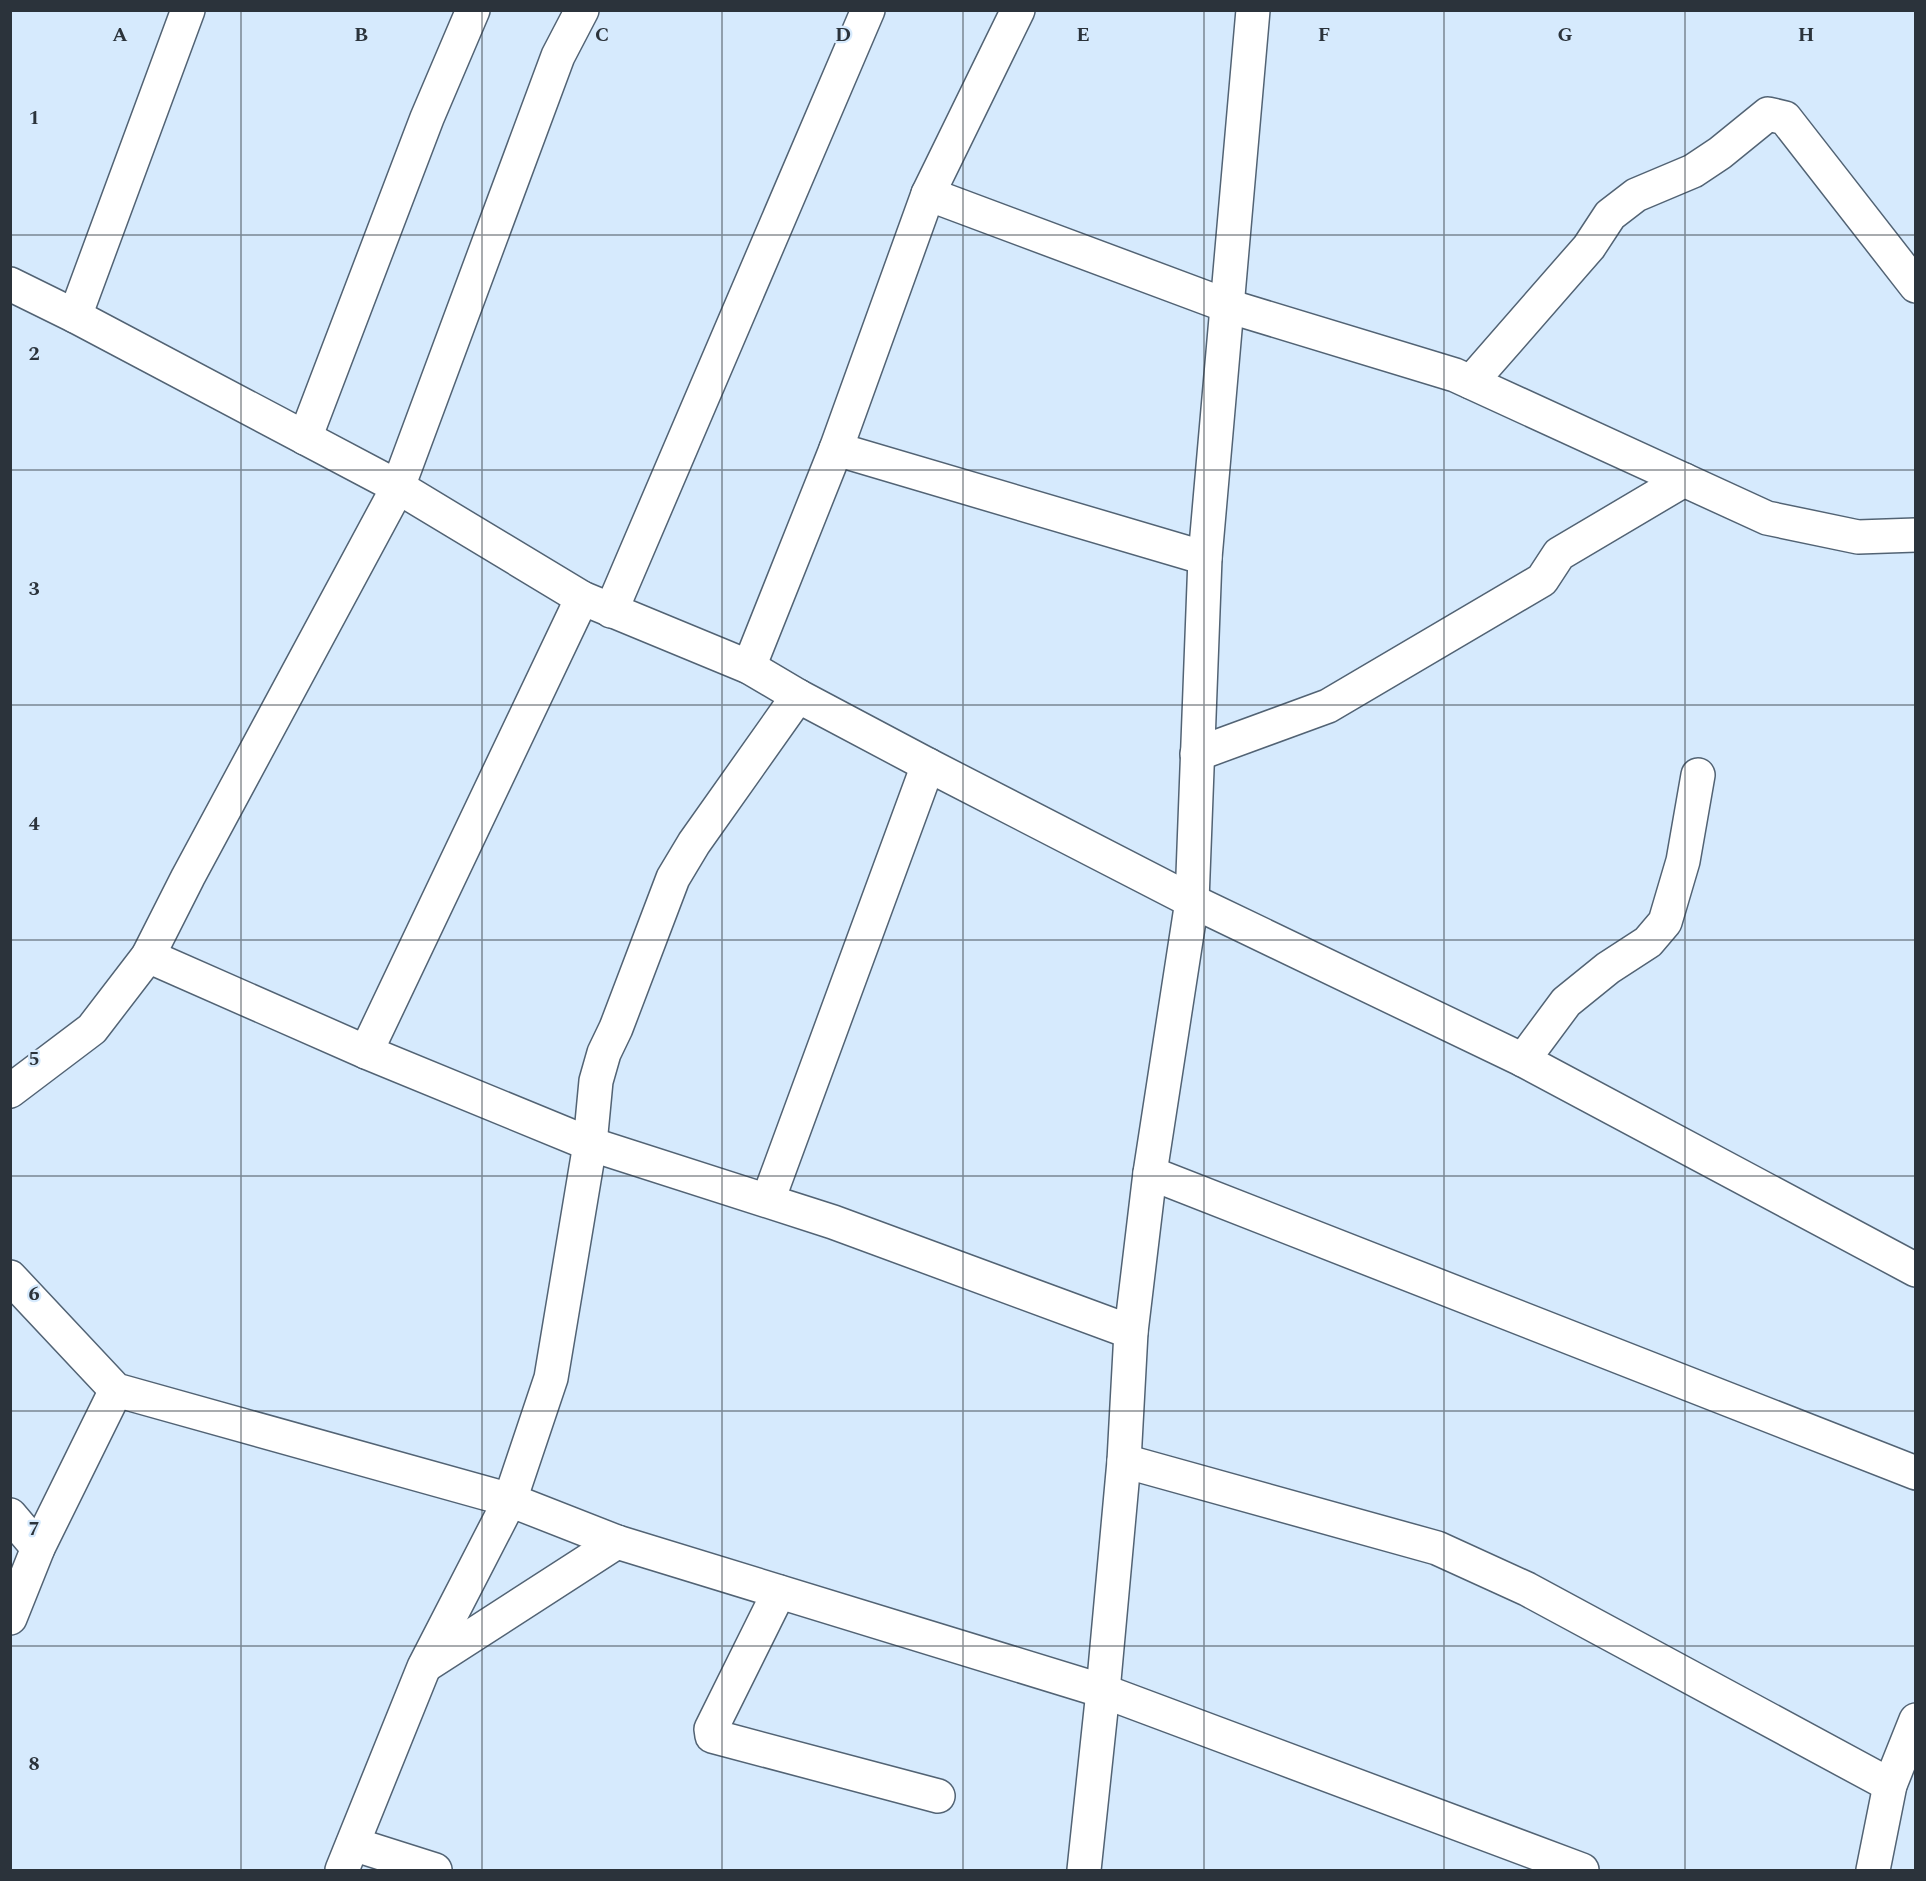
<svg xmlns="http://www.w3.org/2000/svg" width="1926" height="1881" font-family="Spectral,serif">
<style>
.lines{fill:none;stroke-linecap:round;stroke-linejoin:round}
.minor-casing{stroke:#526374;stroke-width:36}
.minor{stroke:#fff;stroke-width:33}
.grid{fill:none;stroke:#2b333b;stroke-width:1.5;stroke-opacity:0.55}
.grid-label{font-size:20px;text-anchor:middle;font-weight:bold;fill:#2b333b;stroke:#d6eafd;stroke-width:4.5;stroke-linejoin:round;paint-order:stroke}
</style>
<rect width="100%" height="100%" fill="#d6eafd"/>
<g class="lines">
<defs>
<g id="minor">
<polyline points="928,194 1228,306 1455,375 1767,518 1858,537 1916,535"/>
<polyline points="10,284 75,316 398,487 582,598 749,667 798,696 928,765 1192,901 1523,1060 1916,1270"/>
<polyline points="75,316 188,10"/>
<polyline points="1471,382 1589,247 1610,215 1636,195 1693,171 1720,153 1768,114 1785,118 1916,286"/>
<polyline points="305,438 427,118 473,10"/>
<polyline points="836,449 1205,558"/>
<polyline points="611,611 868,10"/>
<polyline points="749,667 836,449 928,194 1018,10"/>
<polyline points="1197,754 1328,706 1542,580 1559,554 1684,480"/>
<polyline points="148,956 366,1052 590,1144 833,1222 1131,1332"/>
<polyline points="366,1052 582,598"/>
<polyline points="1523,1060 1566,1002 1608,968 1648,942 1665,922 1683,861 1698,775"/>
<polyline points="10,1091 92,1029 148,956 188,877 398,487 558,56 582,10"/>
<polyline points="1150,1173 1916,1473"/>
<polyline points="768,1200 928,765"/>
<polyline points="10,1277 116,1390 510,1500 617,1542 1103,1691 1582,1870"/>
<polyline points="1124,1461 1437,1548 1527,1589 1890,1785"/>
<polyline points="10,1515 38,1548"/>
<polyline points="779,1592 711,1729 712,1736 938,1796"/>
<polyline points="10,1618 38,1548 116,1390"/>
<polyline points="425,1666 617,1542"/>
<polyline points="353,1844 435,1870"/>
<polyline points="342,1870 424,1667 510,1500 551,1378 590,1144 596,1081 604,1053 616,1028 673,878 694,843 798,696"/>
<polyline points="1084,1870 1103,1691 1124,1461 1131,1332 1150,1173 1192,901 1205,558 1253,10"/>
<polyline points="1873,1870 1890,1785 1916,1720"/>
</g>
</defs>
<use href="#minor" class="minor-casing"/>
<use href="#minor" class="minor"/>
</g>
<path class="grid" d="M241 10V1870M482 10V1870M722 10V1870M963 10V1870M1204 10V1870M1444 10V1870M1685 10V1870M10 235H1916M10 470H1916M10 705H1916M10 940H1916M10 1176H1916M10 1411H1916M10 1646H1916"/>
<g class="grid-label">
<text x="120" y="41">A</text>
<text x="361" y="41">B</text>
<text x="602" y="41">C</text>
<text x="843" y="41">D</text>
<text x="1083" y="41">E</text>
<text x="1324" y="41">F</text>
<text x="1565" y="41">G</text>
<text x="1806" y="41">H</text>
<text x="34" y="124">1</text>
<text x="34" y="360">2</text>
<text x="34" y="595">3</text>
<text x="34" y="830">4</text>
<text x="34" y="1065">5</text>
<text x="34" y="1300">6</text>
<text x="34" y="1535">7</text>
<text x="34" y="1770">8</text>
</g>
<rect width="1926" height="1881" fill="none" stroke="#2b333b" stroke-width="24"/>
</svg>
